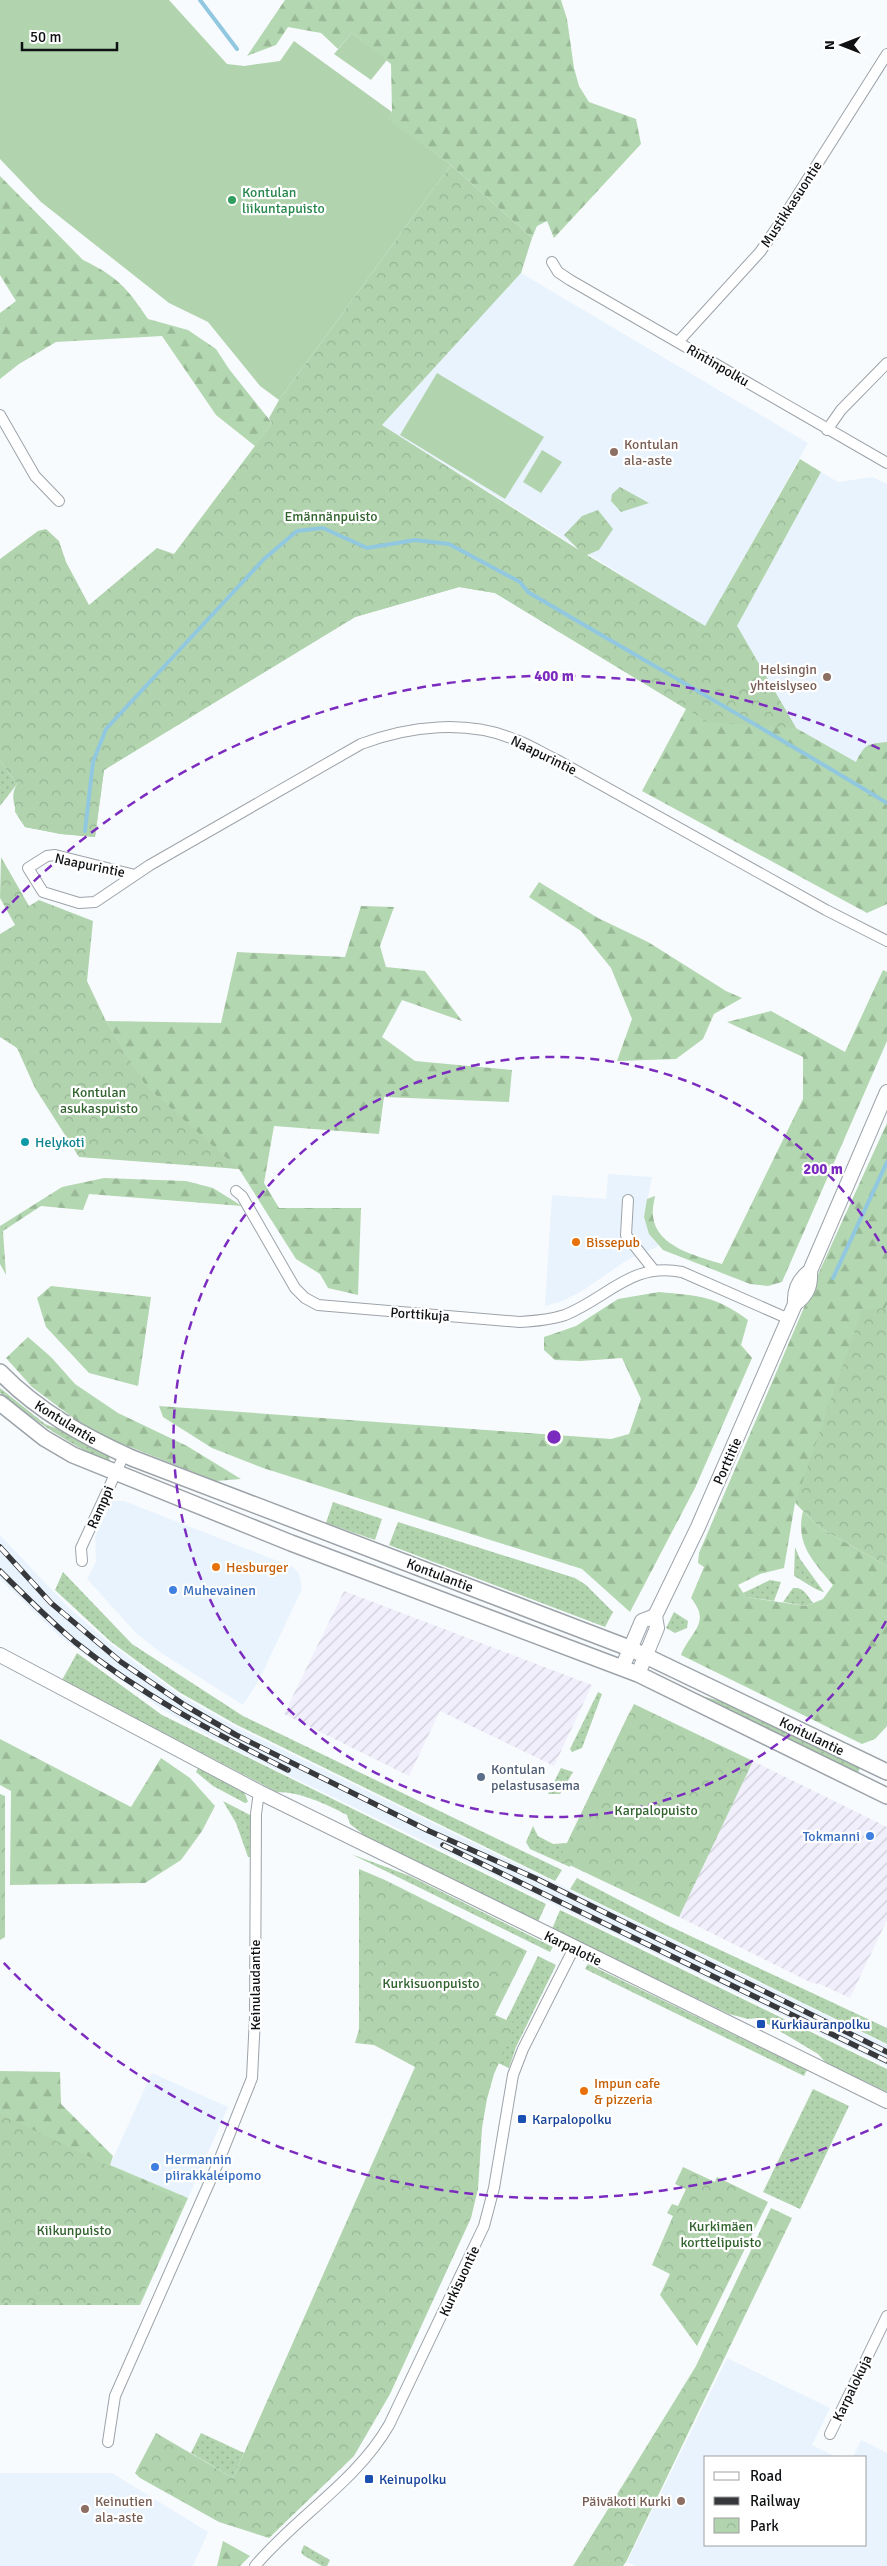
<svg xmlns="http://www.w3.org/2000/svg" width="887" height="2566" font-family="Signika,sans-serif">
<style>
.built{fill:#e9f3fd}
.industrial{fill:url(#industrial-furrows)}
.grass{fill:url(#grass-dots)}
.forest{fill:url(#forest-firs)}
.park{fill:url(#park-crowns)}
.pitch{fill:#b1d4ae}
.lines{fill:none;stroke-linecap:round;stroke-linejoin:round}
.stream{stroke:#91c8e0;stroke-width:4}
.street-casing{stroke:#9ca3a9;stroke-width:12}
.secondary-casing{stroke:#9ca3a9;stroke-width:16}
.primary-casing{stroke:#9ca3a9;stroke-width:18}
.street{stroke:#fff;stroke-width:10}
.secondary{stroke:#fff;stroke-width:14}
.primary{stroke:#fff;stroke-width:15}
.rail-casing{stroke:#36383b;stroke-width:5.5}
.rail{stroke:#fff;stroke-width:4;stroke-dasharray:11;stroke-linecap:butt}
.ring{fill:none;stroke:#7b2cbf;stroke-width:2.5;stroke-dasharray:9 6}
.leisure-dot{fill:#2e9e5b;stroke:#fff;stroke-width:2}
.education-dot{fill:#8d6e63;stroke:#fff;stroke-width:2}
.culture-dot{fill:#0f9aa8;stroke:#fff;stroke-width:2}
.food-dot{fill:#e8710a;stroke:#fff;stroke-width:2}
.shop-dot{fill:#3f7fe0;stroke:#fff;stroke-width:2}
.service-dot{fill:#5c6f8a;stroke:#fff;stroke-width:2}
.transit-dot{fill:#1a4fb4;stroke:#fff;stroke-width:2}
.labels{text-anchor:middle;stroke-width:4.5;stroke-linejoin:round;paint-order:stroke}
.leisure-label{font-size:14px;fill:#27864d;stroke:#fff;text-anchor:start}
.street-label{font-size:14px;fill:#0f1113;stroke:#fff}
.education-label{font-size:14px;fill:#785e54;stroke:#fff;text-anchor:start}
.park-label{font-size:14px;fill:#32632f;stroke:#fff}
.culture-label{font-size:14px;fill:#0d838f;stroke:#fff;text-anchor:start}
.food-label{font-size:14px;fill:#c56008;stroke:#fff;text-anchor:start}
.shop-label{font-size:14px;fill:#366cbe;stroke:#fff;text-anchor:start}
.service-label{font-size:14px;fill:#4e5e75;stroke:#fff;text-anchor:start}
.transit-label{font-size:14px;fill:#164399;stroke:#fff;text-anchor:start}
.centre{fill:#7b2cbf;stroke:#fff;stroke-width:2.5}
.ring-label{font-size:15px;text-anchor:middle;font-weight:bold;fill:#7b2cbf;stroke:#fff;stroke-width:4.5;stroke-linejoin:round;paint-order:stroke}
</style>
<defs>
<pattern id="industrial-furrows" width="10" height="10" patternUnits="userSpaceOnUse" patternTransform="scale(1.25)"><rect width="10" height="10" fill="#f1effc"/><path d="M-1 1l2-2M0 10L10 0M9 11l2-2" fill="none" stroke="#cdccd7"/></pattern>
<pattern id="grass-dots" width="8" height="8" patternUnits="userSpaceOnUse" patternTransform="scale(1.25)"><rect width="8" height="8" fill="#b1d4ae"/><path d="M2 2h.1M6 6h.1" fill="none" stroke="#97b595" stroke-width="1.8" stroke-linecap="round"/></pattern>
<pattern id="forest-firs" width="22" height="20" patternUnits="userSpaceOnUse" patternTransform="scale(1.25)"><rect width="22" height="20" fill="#b3d7b0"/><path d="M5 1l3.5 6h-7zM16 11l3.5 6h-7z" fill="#99b896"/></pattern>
<pattern id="park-crowns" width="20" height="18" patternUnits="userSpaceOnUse" patternTransform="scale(1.25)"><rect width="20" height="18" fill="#b1d4ae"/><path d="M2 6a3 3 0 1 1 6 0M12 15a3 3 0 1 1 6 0" fill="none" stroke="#97b595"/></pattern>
</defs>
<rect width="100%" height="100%" fill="#f8fbfe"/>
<g class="built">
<polygon points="521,273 808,443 705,627 382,425"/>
<polygon points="821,472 838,482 873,477 887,484 887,780 796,728 737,626"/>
<polygon points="608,1174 652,1177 644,1217 649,1234 659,1246 627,1260 585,1289 563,1301 545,1306 552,1195 606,1199"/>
<polygon points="112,1501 124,1501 293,1567 299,1573 302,1589 259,1680 243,1705 160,1652 137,1634 87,1579 96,1561 95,1537"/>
<polygon points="0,1535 67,1606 109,1643 178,1694 236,1727 887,2045 887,2066 230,1747 163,1710 59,1636 0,1579"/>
<polygon points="152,2073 228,2107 188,2198 110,2165"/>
<polygon points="727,2358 830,2408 812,2445 836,2457 706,2457 706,2545 866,2545 866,2457 853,2457 861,2440 887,2453 887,2566 636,2566 627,2562"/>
<polygon points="0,2473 112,2473 208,2532 193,2566 0,2566"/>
</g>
<g class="industrial">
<polygon points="344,1591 592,1685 554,1766 440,1711 409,1776 284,1714"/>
<polygon points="753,1761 887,1827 887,1920 850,1998 820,1984 812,1983 679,1917"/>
</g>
<g class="grass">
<polygon points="0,761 17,784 0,806"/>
<path d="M0 1388 45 1424 70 1434 108 1454 111 1464C70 1445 35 1421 0 1393Z"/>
<polygon points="333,1502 382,1519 375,1540 326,1523"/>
<polygon points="398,1522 575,1578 586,1585 613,1612 605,1627 389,1545"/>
<path d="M795 1547 800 1559 824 1592C813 1589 804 1581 794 1576Z"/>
<polygon points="63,1572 132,1644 243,1716 562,1870 555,1881 237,1725 179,1692 110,1641 55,1590"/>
<polygon points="770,1580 781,1582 774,1601 746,1597 743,1593"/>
<path d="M793 1588C804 1587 807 1595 813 1603L806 1606 783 1602Z"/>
<polygon points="674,1612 688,1621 687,1628 675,1633 666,1628"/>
<path d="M77 1653 162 1715 546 1904 538 1922 373 1842 350 1824 347 1815C326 1804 301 1792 277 1792L62 1680Z"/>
<polygon points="671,1682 705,1697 725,1702 860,1768 857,1775 669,1686"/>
<polygon points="598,1692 602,1694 582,1748 572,1752 570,1749"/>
<polygon points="632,1707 570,1867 530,1849 526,1842 533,1826 538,1836 553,1844 567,1843"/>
<polygon points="199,1766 244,1791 248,1802 245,1803 213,1786 196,1772"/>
<polygon points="561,1768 573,1772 560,1794 548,1794"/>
<polygon points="223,1801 250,1815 250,1857 248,1857 236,1823"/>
<polygon points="351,1854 410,1876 553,1947 550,1952"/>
<polygon points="577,1878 665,1924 887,2028 887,2044 570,1889"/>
<polygon points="560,1910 887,2069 887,2092 826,2063 818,2054 758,2018 748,2019 729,2014 552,1929"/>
<polygon points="538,1956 556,1965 516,2047 509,2068 498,2063 491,2051"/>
<polygon points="588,1964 807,2070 804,2076 585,1969"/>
<polygon points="813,2089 849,2106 800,2209 763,2192"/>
<polygon points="201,2433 244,2453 233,2478 191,2453"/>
<polygon points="304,2545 330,2560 327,2566 322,2566 303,2555 301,2552"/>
</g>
<g class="forest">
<polygon points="285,0 561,0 567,19 574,68 579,86 589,102 636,119 641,144 554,238 547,221 537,226 532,238 451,165 387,119 392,112 391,64 352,33 338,49 321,33 288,27 276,45 247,56"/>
<path d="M0 176 83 260C118 277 127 288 148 319L188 330 216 349 229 369 272 423 255 446 216 415 162 336 56 342 19 364 0 379V313L16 301 0 275Z"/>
<path d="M622 577 705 626H737L796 728 856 762C865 744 867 744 887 742V904L867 913 642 791 686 709 495 593 459 587 355 617 104 770 95 837 61 834 25 827 15 812V805L66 738 253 579Z"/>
<polygon points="539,882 598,918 648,942 726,991 742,998 714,1014 703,1039 676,1059 617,1061 632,1019 611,968 581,931 529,897"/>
<polygon points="361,906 394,907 380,946 386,967 425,971 462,1021 402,1000 382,1037 415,1061 512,1070 509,1102 384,1097 379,1134 274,1126 264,1183 279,1208 361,1208 358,1295 328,1288 320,1274 296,1259 239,1169 230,1168 177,1138 106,1021 221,1023 237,952 345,957"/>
<path d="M883 970 887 972V1041L782 1282 768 1286 750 1284 663 1250 649 1234 644 1217 647 1199 655 1196C654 1202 652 1209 653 1216 656 1247 697 1256 722 1264L803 1099V1057L727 1022 771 1011 845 1052Z"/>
<path d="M887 1123V1305L795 1503 784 1568 760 1574 738 1585 746 1597 806 1606 823 1599 833 1585C813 1561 795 1544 803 1511L819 1527 887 1566V1726L875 1739 862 1744 681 1655C690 1632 712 1623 691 1598L704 1567 698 1563 699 1553 820 1270Z"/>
<polygon points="104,1178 186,1181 213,1188 242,1206 89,1194 83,1210 41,1206 3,1231 6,1275 0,1264 0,1226 62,1187"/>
<polygon points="51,1286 151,1297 138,1386 89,1373 46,1327 37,1298"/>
<path d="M659 1292C699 1296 714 1295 748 1320L741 1345 752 1358 695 1488 630 1612 582 1569 263 1468 212 1448 163 1417 159 1406 611 1439 629 1434 641 1399 622 1358 581 1361 555 1360 544 1350V1337L576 1326 618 1299Z"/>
<polygon points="28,1337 51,1357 75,1384 118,1413 187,1446 241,1479 216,1481 110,1439 76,1420 32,1387 6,1358"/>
<polygon points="0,1739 131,1807 161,1758 190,1778 215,1806 202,1831 181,1860 145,1883 10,1885 11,1791 0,1785"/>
<polygon points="0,2071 60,2072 61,2104 113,2156 110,2165 188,2198 140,2305 0,2305"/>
<polygon points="223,2541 250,2556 240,2566 217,2566"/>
</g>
<g class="park">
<path d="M451 165 532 238 521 273 382 425 579 550 564 535 582 516 598 510 613 529 599 550 587 555 705 626 800 459 821 472 737 626 796 728 708 722 495 593 459 587 355 617 104 770 95 837 61 834 25 827C17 814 8 798 17 784L0 761V559L38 531 46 529 59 541 66 562 89 605 157 548 174 554 272 423 269 418 279 400Z"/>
<polygon points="620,487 649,503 621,512 611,501 612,494"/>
<polygon points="1,857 29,906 39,900 93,921 87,981 106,1021 146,1086 239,1169 79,1157 35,1088 17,1048 0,1037 0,934 15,925 0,898"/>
<polygon points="887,1305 887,1566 819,1527 795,1503 862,1310 886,1308"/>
<polygon points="634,1704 753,1761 679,1917 559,1860"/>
<polygon points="0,1794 5,1796 5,1937 0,1940"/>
<polygon points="359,1869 385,1880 527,1951 495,2015 516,2024 494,2074 487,2099 482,2128 478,2189 471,2218 390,2394 354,2456 269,2538 219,2522 140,2478 135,2473 156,2433 233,2478 415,2067 374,2045 355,2043 359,2029"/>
<polygon points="0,2114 184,2202 139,2303 0,2303"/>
<polygon points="683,2167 715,2182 717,2177 768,2202 697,2346 660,2295 670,2274 652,2265 673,2216 667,2213 672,2204 678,2206 686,2189 675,2184"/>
<polygon points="771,2208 792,2218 626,2562 623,2566 573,2566 696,2366"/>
</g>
<g class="pitch">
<polygon points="0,0 169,0 227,64 244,66 280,61 294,41 392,112 388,119 451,165 279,400 260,386 208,322 169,303 41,202 0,159"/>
<polygon points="352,33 387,60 371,80 334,54"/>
<polygon points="437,373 544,437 505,499 400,435"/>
<polygon points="542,450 562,462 541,493 523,482"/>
</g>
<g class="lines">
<g class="stream">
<polyline points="200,0 237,49"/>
<path d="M85 831 93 762 106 729 264 559 297 531 323 528 367 548 415 540 449 544 520 582 528 592C648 663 769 731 887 803"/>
<polyline points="833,1278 887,1162"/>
</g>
<defs>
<g id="street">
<polyline points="552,262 558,272 570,280 887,463"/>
<polyline points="678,342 760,252 778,226 887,54"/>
<polyline points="0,415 35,476 59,501"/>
<polyline points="827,430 841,410 887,363"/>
<path d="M135 875 55 855 47 856 28 868 43 892 79 903 95 902 150 865 361 744C409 726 467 719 516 740 530 745 544 754 557 760L826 910 887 941"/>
<path d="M236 1191 242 1196 295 1288 305 1298 318 1305 520 1322C536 1321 550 1320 565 1315 609 1297 631 1262 682 1272L789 1319"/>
<polyline points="628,1200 626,1235 653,1269"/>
<polyline points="82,1561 81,1548 124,1455"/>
<polyline points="830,2434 887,2316"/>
<polyline points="108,2442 115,2396 218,2163 252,2078 255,2017 256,1814 259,1792"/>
<path d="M255 2566C297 2516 356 2482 389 2425L484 2226 494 2188 513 2075 523 2049 574 1948"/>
</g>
<g id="secondary">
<path d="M795 1304C794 1290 798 1280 810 1271L887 1092"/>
<polyline points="0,1655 259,1792 887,2101"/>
<polyline points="622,1668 642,1621 655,1616"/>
<path d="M638 1674 657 1628 655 1616 698 1527 795 1304C807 1295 811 1286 810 1271"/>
</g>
<g id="primary">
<path d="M0 1372C38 1411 83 1436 132 1458L629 1648 887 1772"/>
<polyline points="0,1403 44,1438 73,1455 291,1543 638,1674 887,1796"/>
</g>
</defs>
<use href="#street" class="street-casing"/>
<use href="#secondary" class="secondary-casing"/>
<use href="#primary" class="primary-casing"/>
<use href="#street" class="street"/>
<use href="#secondary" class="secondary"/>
<use href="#primary" class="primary"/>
<defs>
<g id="rail">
<polyline points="0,1547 51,1603 121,1662 186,1706 236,1735 429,1831 537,1879 887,2052"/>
<path d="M0 1571C24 1595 49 1620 75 1642 140 1694 214 1733 288 1770"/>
<polyline points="443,1845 887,2061"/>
</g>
</defs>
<use href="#rail" class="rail-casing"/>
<use href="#rail" class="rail"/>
</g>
<g class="ring">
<path d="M886 1621A380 380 0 1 1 886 1253"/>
<path d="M882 2124A761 761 0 0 1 2 1961M2 913A761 761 0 0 1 882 750"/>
</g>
<circle class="leisure-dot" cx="232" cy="200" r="5"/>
<g class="education-dot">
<circle cx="614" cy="452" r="5"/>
<circle cx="827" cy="677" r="5"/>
<circle cx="681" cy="2501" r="5"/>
<circle cx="85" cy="2509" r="5"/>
</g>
<circle class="culture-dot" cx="25" cy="1142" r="5"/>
<g class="food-dot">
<circle cx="576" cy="1242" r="5"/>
<circle cx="216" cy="1567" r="5"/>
<circle cx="584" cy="2091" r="5"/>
</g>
<g class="shop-dot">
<circle cx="173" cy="1590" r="5"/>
<circle cx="870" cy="1836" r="5"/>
<circle cx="155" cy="2167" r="5"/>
</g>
<circle class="service-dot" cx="481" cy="1777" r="5"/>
<g class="transit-dot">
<rect x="756" y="2019" width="10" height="10" rx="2.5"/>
<rect x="517" y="2114" width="10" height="10" rx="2.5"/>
<rect x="364" y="2474" width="10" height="10" rx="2.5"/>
</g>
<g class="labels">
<g class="leisure-label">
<text x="242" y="197">Kontulan<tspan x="242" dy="16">liikuntapuisto</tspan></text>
</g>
<g class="street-label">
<text transform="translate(791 204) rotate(-57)" y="5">Mustikkasuontie</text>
<text transform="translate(718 365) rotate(30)" y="5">Rintinpolku</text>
<text transform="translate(544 755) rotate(26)" y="5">Naapurintie</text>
<text transform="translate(90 865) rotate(12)" y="5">Naapurintie</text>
<text transform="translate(420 1314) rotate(4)" y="5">Porttikuja</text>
<text transform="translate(66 1422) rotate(32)" y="5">Kontulantie</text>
<text transform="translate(727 1461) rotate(-66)" y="5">Porttitie</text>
<text transform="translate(100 1507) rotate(-66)" y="5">Ramppi</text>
<text transform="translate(440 1575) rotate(21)" y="5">Kontulantie</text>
<text transform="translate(812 1736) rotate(26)" y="5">Kontulantie</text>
<text transform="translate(573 1948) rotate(26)" y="5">Karpalotie</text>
<text transform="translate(255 1985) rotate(-90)" y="5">Keinulaudantie</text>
<text transform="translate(459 2281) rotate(-65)" y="5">Kurkisuontie</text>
<text transform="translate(852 2388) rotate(-64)" y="5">Karpalokuja</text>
</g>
<g class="education-label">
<text x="624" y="449">Kontulan<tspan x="624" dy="16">ala-aste</tspan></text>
<text x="817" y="674" text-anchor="end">Helsingin<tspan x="817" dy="16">yhteislyseo</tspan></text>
<text x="95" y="2506">Keinutien<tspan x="95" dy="16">ala-aste</tspan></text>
<text x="671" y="2506" text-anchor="end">Päiväkoti Kurki</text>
</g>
<g class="park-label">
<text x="331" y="521">Emännänpuisto</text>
<text x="99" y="1097">Kontulan<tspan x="99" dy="16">asukaspuisto</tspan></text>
<text x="656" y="1815">Karpalopuisto</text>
<text x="431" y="1988">Kurkisuonpuisto</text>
<text x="721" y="2231">Kurkimäen<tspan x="721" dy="16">korttelipuisto</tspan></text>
<text x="74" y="2235">Kiikunpuisto</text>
</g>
<g class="culture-label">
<text x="35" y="1147">Helykoti</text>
</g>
<g class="food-label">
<text x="586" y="1247">Bissepub</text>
<text x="226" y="1572">Hesburger</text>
<text x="594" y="2088">Impun cafe<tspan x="594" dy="16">&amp; pizzeria</tspan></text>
</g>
<g class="shop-label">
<text x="183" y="1595">Muhevainen</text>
<text x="860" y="1841" text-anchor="end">Tokmanni</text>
<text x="165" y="2164">Hermannin<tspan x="165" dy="16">piirakkaleipomo</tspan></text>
</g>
<g class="service-label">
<text x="491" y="1774">Kontulan<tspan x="491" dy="16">pelastusasema</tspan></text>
</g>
<g class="transit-label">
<text x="771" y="2029">Kurkiauranpolku</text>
<text x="532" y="2124">Karpalopolku</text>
<text x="379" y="2484">Keinupolku</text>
</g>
</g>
<circle cx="554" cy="1437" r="8" class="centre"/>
<g class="ring-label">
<text x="554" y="681">400 m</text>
<text x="823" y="1174">200 m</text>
</g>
<rect x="704" y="2456" width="162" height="90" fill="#ffffff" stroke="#9fa0a1"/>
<rect x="714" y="2472" width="25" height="8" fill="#ffffff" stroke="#9fa0a1"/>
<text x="750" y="2481" font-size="15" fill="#0f1113">Road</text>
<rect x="714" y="2497" width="25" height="8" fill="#36383b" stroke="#9fa0a1"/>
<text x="750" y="2506" font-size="15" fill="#0f1113">Railway</text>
<rect x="714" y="2518" width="25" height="15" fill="url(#park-crowns)" stroke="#9fa0a1"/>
<text x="750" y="2531" font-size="15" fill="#0f1113">Park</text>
<g transform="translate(842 45) rotate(270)" stroke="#ffffff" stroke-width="4" paint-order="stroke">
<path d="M0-4L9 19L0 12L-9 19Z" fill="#0f1113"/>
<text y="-8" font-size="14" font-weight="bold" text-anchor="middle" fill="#0f1113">N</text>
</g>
<path d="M22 42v8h95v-8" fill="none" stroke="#0f1113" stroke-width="2.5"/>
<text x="30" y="42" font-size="15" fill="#0f1113" stroke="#ffffff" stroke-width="4" paint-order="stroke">50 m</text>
</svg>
